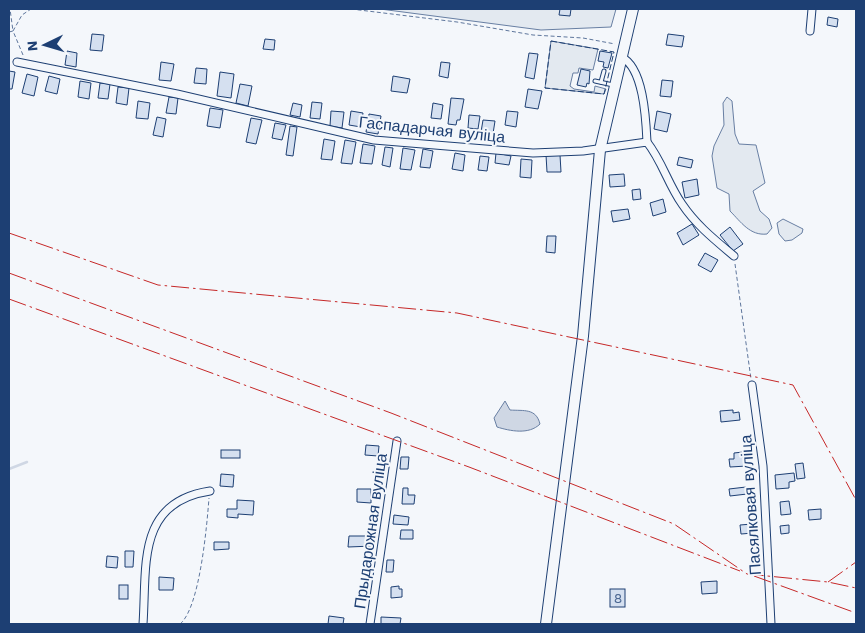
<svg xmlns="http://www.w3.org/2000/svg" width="865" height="633" font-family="'Work Sans',sans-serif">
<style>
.green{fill:#e3e9f0;stroke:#687fa3}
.water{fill:#cfd7e4;stroke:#687fa3}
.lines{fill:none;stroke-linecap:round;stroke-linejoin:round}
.stream{stroke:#cfd7e4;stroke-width:2.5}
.building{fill:#d5e0f0;stroke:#1d3f73}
.lane-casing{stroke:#1d3f73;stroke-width:5}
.street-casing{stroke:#1d3f73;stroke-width:9}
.secondary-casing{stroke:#1d3f73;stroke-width:12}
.path{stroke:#5e769c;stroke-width:1;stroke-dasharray:4 2.5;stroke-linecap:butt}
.lane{stroke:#f4f7fb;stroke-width:3}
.street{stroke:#f4f7fb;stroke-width:7}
.secondary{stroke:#f4f7fb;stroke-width:10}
.fence{stroke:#1d3f73;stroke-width:1;stroke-dasharray:6 2.5;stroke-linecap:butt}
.power{stroke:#c62828;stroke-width:1;stroke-dasharray:18 4 2.5 4;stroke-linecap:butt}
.labels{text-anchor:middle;stroke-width:4;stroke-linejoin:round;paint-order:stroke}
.number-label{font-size:14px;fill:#4b6792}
.street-label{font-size:16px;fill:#1d3f73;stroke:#f4f7fb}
</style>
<rect width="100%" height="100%" fill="#f4f7fb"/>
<g class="green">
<polygon points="380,9 616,9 611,27 541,30"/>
<polygon points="551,41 598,49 593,70 579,68 578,73 573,73 570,86 574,89 594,92 595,86 606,89 604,94 545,88"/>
<path d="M727 97 732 101 735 134 739 144 756 145 765 183 753 191 760 211 769 219 772 228 767 234C750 236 741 222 730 211L729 194 717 188 712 156 714 146 724 125 723 103Z"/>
<polygon points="783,219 803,229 802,233 792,240 785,241 779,234 777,223"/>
</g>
<path class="water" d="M505 401 510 410C524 411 536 408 540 424 529 435 510 431 497 427L494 418Z"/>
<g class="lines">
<polyline class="stream" points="9,469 27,462"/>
</g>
<g class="building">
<polygon points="560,9 571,9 570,16 559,15"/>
<polygon points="828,17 838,19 837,27 827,25"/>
<polygon points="92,34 104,35 102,51 90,50"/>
<polygon points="668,34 684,36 682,47 666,45"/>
<polygon points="265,39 275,40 274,50 263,49"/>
<polygon points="67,51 77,53 76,67 65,65"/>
<polygon points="600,51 612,53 608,68 603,67 604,62 598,61"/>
<polygon points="529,53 538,54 534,79 525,77"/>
<polygon points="161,62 174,64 171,81 159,80"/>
<polygon points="441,62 450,63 448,78 439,76"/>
<polygon points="196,68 207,69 206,84 194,83"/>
<polygon points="581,69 590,71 589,84 587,83 586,87 577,85"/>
<polygon points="9,71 15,72 12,89 9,89"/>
<polygon points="220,72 234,74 231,98 217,96"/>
<polygon points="27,74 38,77 34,96 22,93"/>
<polygon points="49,76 60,79 57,94 45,91"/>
<polygon points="393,76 410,79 407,93 391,91"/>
<polygon points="662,80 673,81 671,97 660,96"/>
<polygon points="80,81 91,83 89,99 78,97"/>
<polygon points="100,83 110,84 108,99 98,98"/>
<polygon points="240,84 252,86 248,106 236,103"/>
<polygon points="118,87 129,88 127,105 116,103"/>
<polygon points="528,89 542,91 538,109 525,107"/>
<polygon points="169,97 178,98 176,114 166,113"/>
<polygon points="451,98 464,99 460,120 457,120 456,125 448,124"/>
<polygon points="138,101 150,103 148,119 136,118"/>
<polygon points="312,102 322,103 320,119 310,118"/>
<polygon points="293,103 302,105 300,117 290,115"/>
<polygon points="433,103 443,105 441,119 431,118"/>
<polygon points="210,108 223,110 220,128 207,126"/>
<polygon points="331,111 344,112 342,128 330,126"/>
<polygon points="351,111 363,113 361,127 349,125"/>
<polygon points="507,111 518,112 516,127 505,125"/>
<polygon points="657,111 671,114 667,132 654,129"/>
<polygon points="369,114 381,116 378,134 366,132"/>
<polygon points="469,115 480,116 478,129 468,128"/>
<polygon points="157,117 166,119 163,137 153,135"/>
<polygon points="251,118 262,120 256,144 246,142"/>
<polygon points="483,120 495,121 492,140 480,138"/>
<polygon points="275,123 286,125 282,140 272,138"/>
<polygon points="290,126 297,127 293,156 286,155"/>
<polygon points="324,139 335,141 332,160 321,159"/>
<polygon points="345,140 356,142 352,164 341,163"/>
<polygon points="363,144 375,146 372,164 360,163"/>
<polygon points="385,147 393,148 390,167 382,165"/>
<polygon points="403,148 415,150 411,170 400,169"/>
<polygon points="423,149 433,151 430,168 420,167"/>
<polygon points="455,153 465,155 463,171 452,169"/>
<polygon points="496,153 511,156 509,165 495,163"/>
<polygon points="546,155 560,155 561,172 547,172"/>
<polygon points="480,156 489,157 487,171 478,170"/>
<polygon points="679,157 693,160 691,168 677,165"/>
<polygon points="521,159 532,160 531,178 520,177"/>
<polygon points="624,174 625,186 610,187 609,175"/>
<polygon points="697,179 699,195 685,198 682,182"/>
<polygon points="640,189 641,199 633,200 632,190"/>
<polygon points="663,199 666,212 653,216 650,203"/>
<polygon points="628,209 630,219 613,222 611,211"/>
<polygon points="692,224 699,235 683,245 677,233"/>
<polygon points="730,227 743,244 733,251 720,235"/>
<polygon points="547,236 556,236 555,253 546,252"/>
<polygon points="705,253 718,260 711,272 698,265"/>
<polygon points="733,410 733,413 739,412 740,420 721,422 720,411"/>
<polygon points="366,445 379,446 378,456 365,455"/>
<rect x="221" y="450" width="19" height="8"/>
<polygon points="743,452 743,458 747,458 747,466 730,467 729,459 734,459 734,453"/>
<polygon points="401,457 409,457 408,469 400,469"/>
<polygon points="803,463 805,478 797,479 795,464"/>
<polygon points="794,473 795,481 789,482 789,488 776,489 775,475"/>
<polygon points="221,474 234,475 233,487 220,486"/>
<polygon points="746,487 747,494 730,496 729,489"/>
<polygon points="403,488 408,488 408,495 415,495 414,504 402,504"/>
<polygon points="357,489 371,489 371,503 357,502"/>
<polygon points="237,500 254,501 253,515 238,514 238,518 227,517 227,509 237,509"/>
<polygon points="789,501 791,514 781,515 780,502"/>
<polygon points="821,509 821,519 809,520 808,510"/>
<polygon points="394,515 409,517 408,525 393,524"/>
<polygon points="752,524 753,533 741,534 740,525"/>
<polygon points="789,525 789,533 781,534 780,526"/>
<polygon points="401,530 413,530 413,539 400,539"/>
<polygon points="349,536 374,536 373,546 348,547"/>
<polygon points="214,542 229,542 229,549 214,550"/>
<polygon points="125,551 134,551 133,567 125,567"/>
<polygon points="107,556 118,557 117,568 106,567"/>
<polygon points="387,560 394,560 393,572 386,572"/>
<polygon points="159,577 174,578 173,590 159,590"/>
<polygon points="717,581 717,593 702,594 701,582"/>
<rect x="119" y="585" width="9" height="14"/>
<polygon points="399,586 399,589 402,589 402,597 391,598 391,587"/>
<rect x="610" y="589" width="15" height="18"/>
<polygon points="329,616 344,618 343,624 328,624"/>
<polygon points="381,617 401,618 400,624 381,624"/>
</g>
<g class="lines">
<defs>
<g id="lane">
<polyline points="595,81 613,85"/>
<polyline points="601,82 604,71"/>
</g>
<g id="street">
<polyline points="810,31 812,9"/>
<path d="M621 57C644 67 646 121 647 142"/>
<path d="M17 62 177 94 374 140 533 153 583 151 647 142C662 161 668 184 682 204 696 225 715 240 734 256"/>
<polyline points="752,385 763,466 771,624"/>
<path d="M143 624C147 566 136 502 210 491"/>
<polyline points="370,624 397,441"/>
</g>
<polyline id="secondary" points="546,624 583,336 600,150 633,9"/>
</defs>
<use href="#lane" class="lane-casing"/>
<use href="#street" class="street-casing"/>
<use href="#secondary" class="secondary-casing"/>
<g class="path">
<polyline points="351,9 457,22 533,35 583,38 615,44"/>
<polyline points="9,32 13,31 10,9"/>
<polyline points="23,55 13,31 22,15 31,9"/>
<polyline points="735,264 751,379"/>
<path d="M180 624C200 608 207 524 209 498"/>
</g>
<use href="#lane" class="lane"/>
<use href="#street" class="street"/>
<use href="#secondary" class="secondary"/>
<polygon class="fence" points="551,41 614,52 604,94 545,88"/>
<g class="power">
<polyline points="9,233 158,285 457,313 793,385 856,500"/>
<polyline points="9,273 391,413 674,524 747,574 828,582 856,588"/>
<polyline points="9,299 469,467 740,571"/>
<polyline points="754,576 856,613"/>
<polyline points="828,582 856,562"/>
</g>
</g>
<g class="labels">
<g class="number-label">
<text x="618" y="603">8</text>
</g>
<g class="street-label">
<text transform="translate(432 129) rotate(6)" y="6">Гаспадарчая вуліца</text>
<text transform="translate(750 505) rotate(-94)" y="6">Пасялковая вуліца</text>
<text transform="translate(370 531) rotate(-82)" y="6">Прыдарожная вуліца</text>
</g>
</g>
<rect width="865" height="633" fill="none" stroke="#1d3f73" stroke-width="20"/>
<g transform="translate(45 45) rotate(265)" stroke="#f4f7fb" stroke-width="4" paint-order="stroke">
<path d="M0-4L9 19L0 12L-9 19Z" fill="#1d3f73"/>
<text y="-8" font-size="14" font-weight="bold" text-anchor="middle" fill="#1d3f73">N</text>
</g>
</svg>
